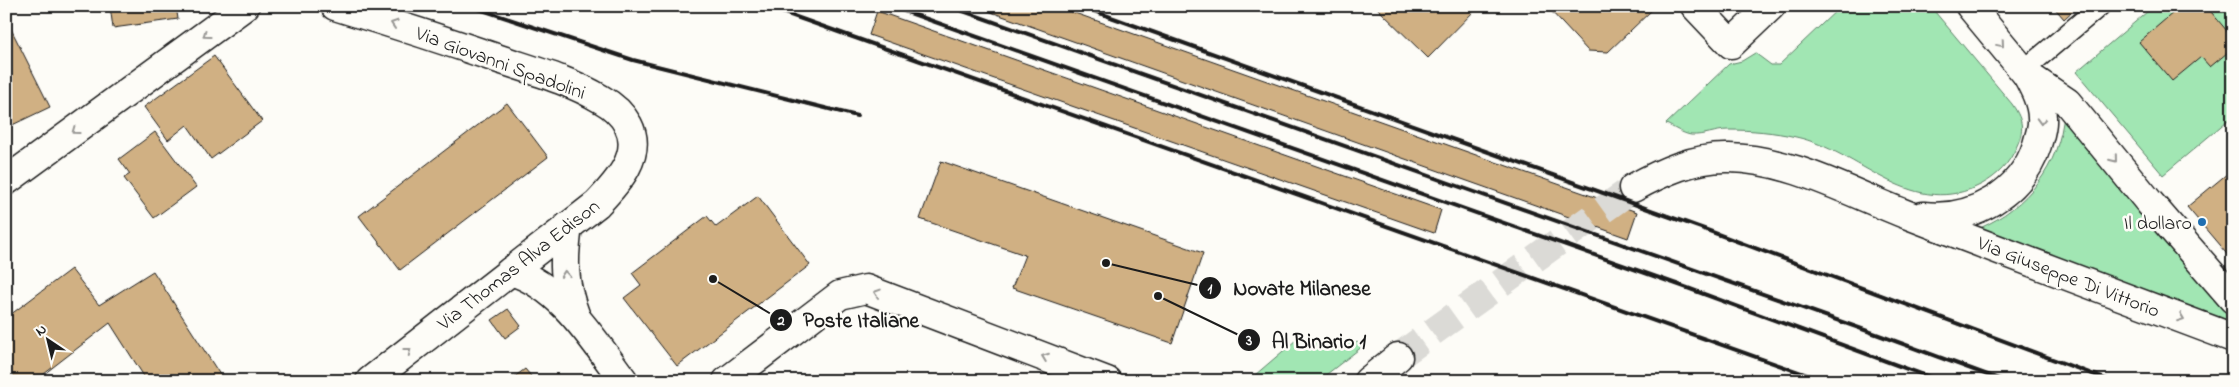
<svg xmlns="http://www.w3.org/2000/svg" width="2239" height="387" font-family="'Indie Flower',sans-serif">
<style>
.green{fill:#a1e6b3;stroke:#5e8168}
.building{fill:#d0b083;stroke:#1c1c1c}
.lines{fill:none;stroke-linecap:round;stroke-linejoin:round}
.street-tunnel{stroke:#dbdad6;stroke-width:28;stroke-dasharray:28 14;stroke-linecap:butt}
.lane-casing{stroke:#1c1c1c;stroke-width:22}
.street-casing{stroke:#1c1c1c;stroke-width:31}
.lane{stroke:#fdfcf7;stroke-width:19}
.street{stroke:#fdfcf7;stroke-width:28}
.rail{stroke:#1c1c1c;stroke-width:4}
.oneway{stroke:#989794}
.poi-dot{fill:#1f6fb2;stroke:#fdfcf7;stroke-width:2}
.labels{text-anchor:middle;stroke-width:5;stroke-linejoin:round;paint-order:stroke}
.street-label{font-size:20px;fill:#1c1c1c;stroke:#fdfcf7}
.poi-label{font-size:20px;fill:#1c1c1c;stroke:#fdfcf7;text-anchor:end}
.leader{fill:none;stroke:#1c1c1c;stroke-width:2}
.callout-dot{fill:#1c1c1c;stroke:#fdfcf7;stroke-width:2}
.mark-label{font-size:15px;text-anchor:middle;font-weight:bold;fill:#fff}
.callout-label{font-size:21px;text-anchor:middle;font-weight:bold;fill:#1c1c1c;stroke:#fdfcf7;stroke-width:5;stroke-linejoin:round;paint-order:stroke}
</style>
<rect width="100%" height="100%" fill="#fdfcf7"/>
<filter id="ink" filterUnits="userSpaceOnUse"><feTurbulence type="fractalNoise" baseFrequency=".02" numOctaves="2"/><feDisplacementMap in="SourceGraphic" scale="10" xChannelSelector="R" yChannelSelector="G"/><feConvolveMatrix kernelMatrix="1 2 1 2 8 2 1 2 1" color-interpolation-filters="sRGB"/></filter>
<g filter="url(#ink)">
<g class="green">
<path d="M1841 6H1930L2012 104C2025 123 2024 132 2014 152 2006 168 1992 180 1976 187 1907 217 1860 151 1796 137 1775 132 1751 130 1728 130 1716 130 1703 136 1691 135 1683 134 1673 127 1666 124L1729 64 1742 61 1755 53 1771 65H1779Z"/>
<polygon points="2154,6 2233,6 2233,116 2163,175 2076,72"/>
<path d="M2064 113 2233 314V325L1980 228C2027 207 2060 166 2064 113Z"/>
<polygon points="1296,340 1367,343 1318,381 1248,381"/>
</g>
<g class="building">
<polygon points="110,6 176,6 178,19 113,28"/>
<polygon points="974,6 1055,6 1637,212 1628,238"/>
<polygon points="1375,6 1479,6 1428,58"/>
<polygon points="1554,6 1649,6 1652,10 1608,52 1588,51 1550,10"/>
<polygon points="2053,6 2078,6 2064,19"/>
<polygon points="2181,6 2186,12 2193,6 2206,6 2233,38 2233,48 2210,67 2201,57 2172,81 2139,42"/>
<polygon points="877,11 1441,210 1434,233 869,35"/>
<polygon points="6,19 50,107 6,128"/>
<polygon points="214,56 262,121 211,159 187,125 168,140 144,107"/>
<polygon points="507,103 548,157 400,270 359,216"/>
<polygon points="155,132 196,187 154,218 124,178 130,174 119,159"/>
<polygon points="941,161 1203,253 1172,343 1012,288 1025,255 920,219"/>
<polygon points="2228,173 2233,178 2231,259 2187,207"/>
<polygon points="758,196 810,265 677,366 624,298 641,285 632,273 707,216 716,227"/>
<polygon points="71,269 99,305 153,271 224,381 147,381 110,323 35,381 6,381 6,318"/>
<polygon points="508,309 521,326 505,338 492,320"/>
<polygon points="525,369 535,381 509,381"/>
</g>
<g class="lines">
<polyline class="street-tunnel" points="1398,357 1633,188"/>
<defs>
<polyline id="lane" points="2024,70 2100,6"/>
<g id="street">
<path d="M335 6C391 23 447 41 502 60 535 71 571 81 601 99 612 105 622 114 628 125 644 155 616 184 597 204L370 381"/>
<polyline points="1695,6 1731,44 1771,6"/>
<polyline points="1970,6 2027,75 2067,102 2149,202 2233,299"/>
<polyline points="6,181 245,6"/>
<path d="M1633 188C1662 172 1694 157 1729 158 1791 159 1850 193 1908 215 2016 257 2124 297 2233 338"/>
<path d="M1923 216C1972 222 2022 193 2037 145 2039 137 2043 127 2042 118 2042 103 2034 88 2027 75"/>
<path d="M568 226C563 261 563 283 576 317"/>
<path d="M511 271C562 287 593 340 624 381"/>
<polyline points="727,381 840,295 866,289 1107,381"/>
<polyline points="1368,381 1398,357"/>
</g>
</defs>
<use href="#lane" class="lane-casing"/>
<use href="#street" class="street-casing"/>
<use href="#lane" class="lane"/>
<use href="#street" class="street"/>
<g class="rail">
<polyline points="470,6 633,60 857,116"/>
<polyline points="765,6 1824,381"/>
<polyline points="890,6 1682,286 1940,381"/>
<polyline points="949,6 1876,334 2004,381"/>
<polyline points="1080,6 1704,229 2111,381"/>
</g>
</g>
<defs><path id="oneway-chevron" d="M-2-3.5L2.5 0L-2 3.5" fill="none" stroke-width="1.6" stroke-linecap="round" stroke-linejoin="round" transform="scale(1.25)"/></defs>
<g class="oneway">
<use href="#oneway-chevron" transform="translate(394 24) rotate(-162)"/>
<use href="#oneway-chevron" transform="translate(206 35) rotate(144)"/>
<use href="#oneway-chevron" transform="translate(2001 44) rotate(50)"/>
<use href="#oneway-chevron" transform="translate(2041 121) rotate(92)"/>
<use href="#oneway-chevron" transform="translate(75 131) rotate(144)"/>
<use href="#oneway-chevron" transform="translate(2114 159) rotate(51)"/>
<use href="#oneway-chevron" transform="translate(565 274) rotate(-95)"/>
<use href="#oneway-chevron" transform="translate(877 293) rotate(-162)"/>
<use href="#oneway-chevron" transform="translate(2181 318) rotate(21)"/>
<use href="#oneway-chevron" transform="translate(408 351) rotate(-38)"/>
<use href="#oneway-chevron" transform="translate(1045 357) rotate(-159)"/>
</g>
</g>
<circle class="poi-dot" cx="2202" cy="222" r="5"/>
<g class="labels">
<g class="street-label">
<text transform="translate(501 62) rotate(20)" y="7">Via Giovanni Spadolini</text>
<text transform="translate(518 264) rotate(-38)" y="7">Via Thomas Alva Edison</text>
<text transform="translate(2069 276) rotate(21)" y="7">Via Giuseppe Di Vittorio</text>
</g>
<g class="poi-label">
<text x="2192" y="229">Il dollaro</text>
</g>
</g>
<path class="leader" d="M1106 263L1210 288M713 279L781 320M1158 296L1249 340"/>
<g class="callout-dot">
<circle cx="1106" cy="263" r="5"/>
<circle cx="713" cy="279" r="5"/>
<circle cx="1158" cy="296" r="5"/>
<circle cx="1210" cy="288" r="12"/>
<circle cx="781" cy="320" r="12"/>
<circle cx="1249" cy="340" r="12"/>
</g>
<g class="mark-label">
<text x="1210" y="293">1</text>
<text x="781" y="325">2</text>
<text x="1249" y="345">3</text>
</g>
<g class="callout-label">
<text x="1302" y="295">Novate Milanese</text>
<text x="861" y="327">Poste Italiane</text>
<text x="1319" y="348">Al Binario 1</text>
</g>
<rect width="2239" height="387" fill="none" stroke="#fdfcf7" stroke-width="25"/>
<rect x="12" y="12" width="2214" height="362" fill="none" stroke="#1c1c1c" stroke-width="2" filter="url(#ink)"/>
<g transform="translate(48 340) rotate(325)" stroke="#fdfcf7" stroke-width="4" paint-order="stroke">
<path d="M0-4L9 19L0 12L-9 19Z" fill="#1c1c1c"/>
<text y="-8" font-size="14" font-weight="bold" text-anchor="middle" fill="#1c1c1c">N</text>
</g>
</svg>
